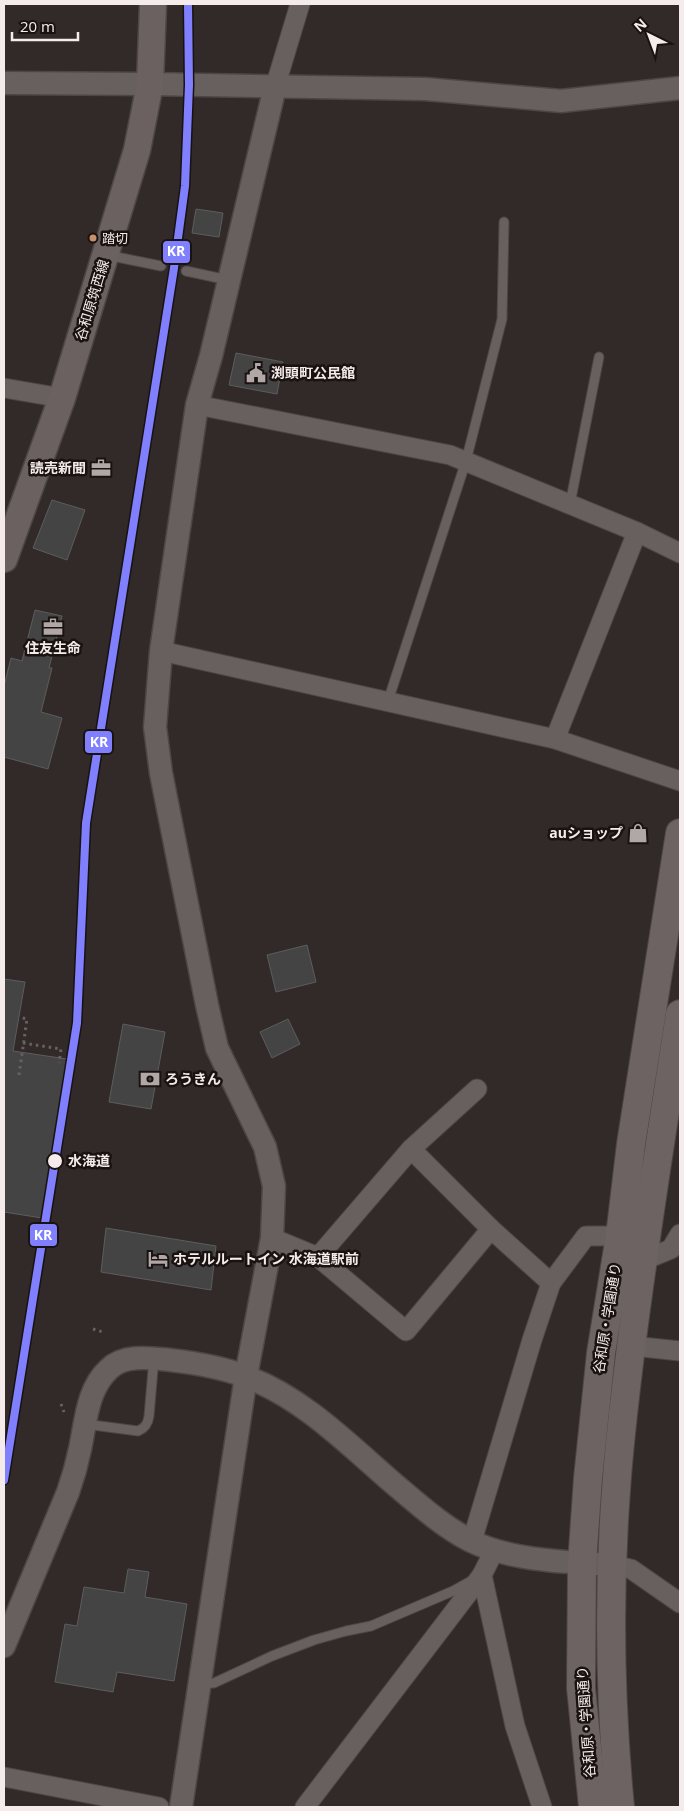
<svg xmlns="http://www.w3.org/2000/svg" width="684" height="1811" font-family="'Open Sans','Noto Sans JP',sans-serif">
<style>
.building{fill:#444;stroke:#5d5d5e}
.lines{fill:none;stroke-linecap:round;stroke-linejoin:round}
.service-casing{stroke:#4c4645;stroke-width:11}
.minor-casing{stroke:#4c4645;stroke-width:21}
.tertiary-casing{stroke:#4c4645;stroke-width:25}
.secondary-casing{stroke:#4c4645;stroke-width:29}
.trunk-casing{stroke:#4c4645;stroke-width:30}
.path{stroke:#696160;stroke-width:3;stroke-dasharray:2.5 4;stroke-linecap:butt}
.service{stroke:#68605f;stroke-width:9}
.minor{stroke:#68605f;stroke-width:19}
.tertiary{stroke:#68605f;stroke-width:22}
.secondary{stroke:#6a6160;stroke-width:26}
.trunk{stroke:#6c6362;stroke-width:28}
.rail-1-casing{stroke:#191211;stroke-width:11}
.rail-1{stroke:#8080ff;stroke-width:8}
.bus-dot{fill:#c7916a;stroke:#191211;stroke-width:2}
.stop-dot{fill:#f5ebea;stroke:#191211;stroke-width:2}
.labels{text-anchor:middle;stroke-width:5;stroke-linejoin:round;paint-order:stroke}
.bus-label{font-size:13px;fill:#f5ebea;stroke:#191211;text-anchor:start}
.street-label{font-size:14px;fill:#f5ebea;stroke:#191211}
.poi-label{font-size:14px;font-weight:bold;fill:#f5ebea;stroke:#191211;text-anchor:start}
.stop-label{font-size:14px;font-weight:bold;fill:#f5ebea;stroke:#191211;text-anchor:start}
.line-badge{stroke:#191211;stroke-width:2}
.badge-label{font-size:14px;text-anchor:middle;font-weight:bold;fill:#fff}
</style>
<rect width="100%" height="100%" fill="#322a29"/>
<g class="building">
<polygon points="196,209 223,213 219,237 192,233"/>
<polygon points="236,353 283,362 277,394 229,385"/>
<polygon points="52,500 85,510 67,560 33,548"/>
<polygon points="35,610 62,616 49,668 52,668 41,712 62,718 48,769 4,757 4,686 11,658 22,661"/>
<polygon points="307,945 316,982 276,992 267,955"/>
<polygon points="4,979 25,982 13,1051 67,1059 42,1218 4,1212"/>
<polygon points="288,1019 300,1044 272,1058 260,1032"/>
<polygon points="123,1024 165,1032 151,1109 109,1102"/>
<polygon points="106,1228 216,1246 211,1290 101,1272"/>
<polygon points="128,1569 149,1572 145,1597 187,1604 174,1681 117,1672 113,1692 55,1682 65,1624 77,1626 84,1587 124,1593"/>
</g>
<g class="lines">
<defs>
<g id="service">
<polyline points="107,255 161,266"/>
<polyline points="186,271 228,280"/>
<polyline points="570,504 599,357"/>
<polyline points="388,701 466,461 502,319 504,222"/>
<path d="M85 1424 138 1431C145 1428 148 1424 149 1416L154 1358"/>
<polyline points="200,1684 214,1683 272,1656 314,1640 346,1631 371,1626 453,1591 471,1581"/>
</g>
<g id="minor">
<polyline points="275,87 300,4"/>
<polyline points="4,388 62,398"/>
<polyline points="197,405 450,455 637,532 680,553"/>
<polyline points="161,651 555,739 680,781"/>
<polyline points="555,739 637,532"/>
<polyline points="411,1149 491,1229 551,1283"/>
<polyline points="272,1238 318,1257 406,1331 491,1229"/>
<polyline points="318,1257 411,1149 477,1089"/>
<polyline points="642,1261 671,1249 680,1234"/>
<polyline points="632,1346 680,1351"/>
<polyline points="472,1541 532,1340 551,1283 586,1236 620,1236"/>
<polyline points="612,1565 631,1569 680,1603"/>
<polyline points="482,1575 515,1726 542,1807"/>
<polyline points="4,1777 159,1807"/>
<polyline points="305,1807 482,1575 495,1549"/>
</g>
<g id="tertiary">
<polyline points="4,83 150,84 425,89 561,101 680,88"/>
<path d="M4 1646 68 1492C73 1478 77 1464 80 1449 86 1421 87 1389 109 1369 124 1354 150 1358 170 1360 196 1363 222 1367 247 1377 303 1398 348 1444 393 1483 418 1504 442 1526 471 1541 511 1561 568 1562 612 1565"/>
<polyline points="181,1807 246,1376 272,1238 274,1186 265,1147 217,1048 207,1005 161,773 155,727 161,651 197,405 211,356 275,87"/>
</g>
<polyline id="secondary" points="4,559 62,398 137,150 150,84 153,4"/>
<g id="trunk">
<polyline points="593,1807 581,1688 582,1563 588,1478 601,1353 620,1236 631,1144 680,833"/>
<path d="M620 1807C610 1702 608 1597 616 1491 619 1443 625 1395 631 1347 645 1236 663 1125 680 1014"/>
</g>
</defs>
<use href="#service" class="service-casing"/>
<use href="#minor" class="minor-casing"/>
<use href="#tertiary" class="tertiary-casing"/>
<use href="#secondary" class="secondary-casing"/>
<use href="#trunk" class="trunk-casing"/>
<g class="path">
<polyline points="23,1043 61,1049 59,1063"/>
<polyline points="19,1075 27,1019 19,1017"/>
<polyline points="93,1329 103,1332"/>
<polyline points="61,1404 64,1412"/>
</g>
<use href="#service" class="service"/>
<use href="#minor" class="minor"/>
<use href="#tertiary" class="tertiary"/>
<use href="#secondary" class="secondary"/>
<use href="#trunk" class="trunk"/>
<defs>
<polyline id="rail-1" points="4,1480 77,1023 86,823 174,268 185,186 189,85 188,4"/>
</defs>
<use href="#rail-1" class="rail-1-casing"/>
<use href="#rail-1" class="rail-1"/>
</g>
<defs>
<symbol id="civic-bare" viewBox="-9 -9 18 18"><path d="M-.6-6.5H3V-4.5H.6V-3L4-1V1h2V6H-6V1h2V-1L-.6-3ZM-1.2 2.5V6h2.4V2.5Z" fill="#b1a7a6" stroke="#191211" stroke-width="2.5" paint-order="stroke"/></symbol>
<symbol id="office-bare" viewBox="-9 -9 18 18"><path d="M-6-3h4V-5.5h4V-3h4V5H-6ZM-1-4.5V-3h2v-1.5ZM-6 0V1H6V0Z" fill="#b1a7a6" stroke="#191211" stroke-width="2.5" paint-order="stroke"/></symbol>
<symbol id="shop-bare" viewBox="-9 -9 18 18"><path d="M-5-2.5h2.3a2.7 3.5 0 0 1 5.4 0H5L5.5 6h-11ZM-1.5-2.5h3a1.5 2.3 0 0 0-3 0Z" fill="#b1a7a6" stroke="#191211" stroke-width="2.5" paint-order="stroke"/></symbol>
<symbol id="bank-bare" viewBox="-9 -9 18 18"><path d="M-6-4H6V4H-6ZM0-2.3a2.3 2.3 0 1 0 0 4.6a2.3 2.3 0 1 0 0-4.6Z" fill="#b1a7a6" stroke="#191211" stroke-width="2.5" paint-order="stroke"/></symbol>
<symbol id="hotel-bare" viewBox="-9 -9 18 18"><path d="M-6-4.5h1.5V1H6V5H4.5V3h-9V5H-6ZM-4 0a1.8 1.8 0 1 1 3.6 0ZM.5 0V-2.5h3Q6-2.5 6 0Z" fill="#b1a7a6" stroke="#191211" stroke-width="2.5" paint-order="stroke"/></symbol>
</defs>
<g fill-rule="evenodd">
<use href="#civic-bare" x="242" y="359" width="28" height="28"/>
<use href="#office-bare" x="87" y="454" width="28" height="28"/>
<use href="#office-bare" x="39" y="613" width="28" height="28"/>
<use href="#shop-bare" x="624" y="819" width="28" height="28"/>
<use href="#bank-bare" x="136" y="1065" width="28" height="28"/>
<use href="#hotel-bare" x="144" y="1245" width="28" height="28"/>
</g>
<circle class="bus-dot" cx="93" cy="238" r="4.5"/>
<circle class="stop-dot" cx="55" cy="1161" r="8"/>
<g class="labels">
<g class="bus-label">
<text x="102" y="243">踏切</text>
</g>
<g class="street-label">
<text transform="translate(92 300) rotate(-73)" y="5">谷和原筑西線</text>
<text transform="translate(607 1318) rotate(-81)" y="5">谷和原・学園通り</text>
<text transform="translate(586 1722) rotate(-94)" y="5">谷和原・学園通り</text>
</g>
<g class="poi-label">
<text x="271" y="378">渕頭町公民館</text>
<text x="86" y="473" text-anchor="end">読売新聞</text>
<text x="53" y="653" text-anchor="middle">住友生命</text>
<text x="623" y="838" text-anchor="end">auショップ</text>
<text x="165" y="1084">ろうきん</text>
<text x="173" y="1264">ホテルルートイン 水海道駅前</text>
</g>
<g class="stop-label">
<text x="68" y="1166">水海道</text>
</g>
</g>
<g class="line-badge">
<rect x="162" y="240" width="29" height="24" rx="5" fill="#8080ff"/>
<rect x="84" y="730" width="29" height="24" rx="5" fill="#8080ff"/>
<rect x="29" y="1223" width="29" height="24" rx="5" fill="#8080ff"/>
</g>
<g class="badge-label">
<text x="176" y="256">KR</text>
<text x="99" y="747">KR</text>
<text x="43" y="1240">KR</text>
</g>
<rect width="684" height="1811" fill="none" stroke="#f5ebea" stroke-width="10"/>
<g transform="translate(649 35) rotate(318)" stroke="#191211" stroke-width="4" paint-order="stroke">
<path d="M0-4L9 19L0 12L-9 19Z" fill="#f5ebea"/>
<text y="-8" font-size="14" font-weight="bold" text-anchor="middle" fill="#f5ebea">N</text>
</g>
<path d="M12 32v8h66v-8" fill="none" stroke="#f5ebea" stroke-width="2.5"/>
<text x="20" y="32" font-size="15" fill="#f5ebea" stroke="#191211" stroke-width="4" paint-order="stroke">20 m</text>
</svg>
